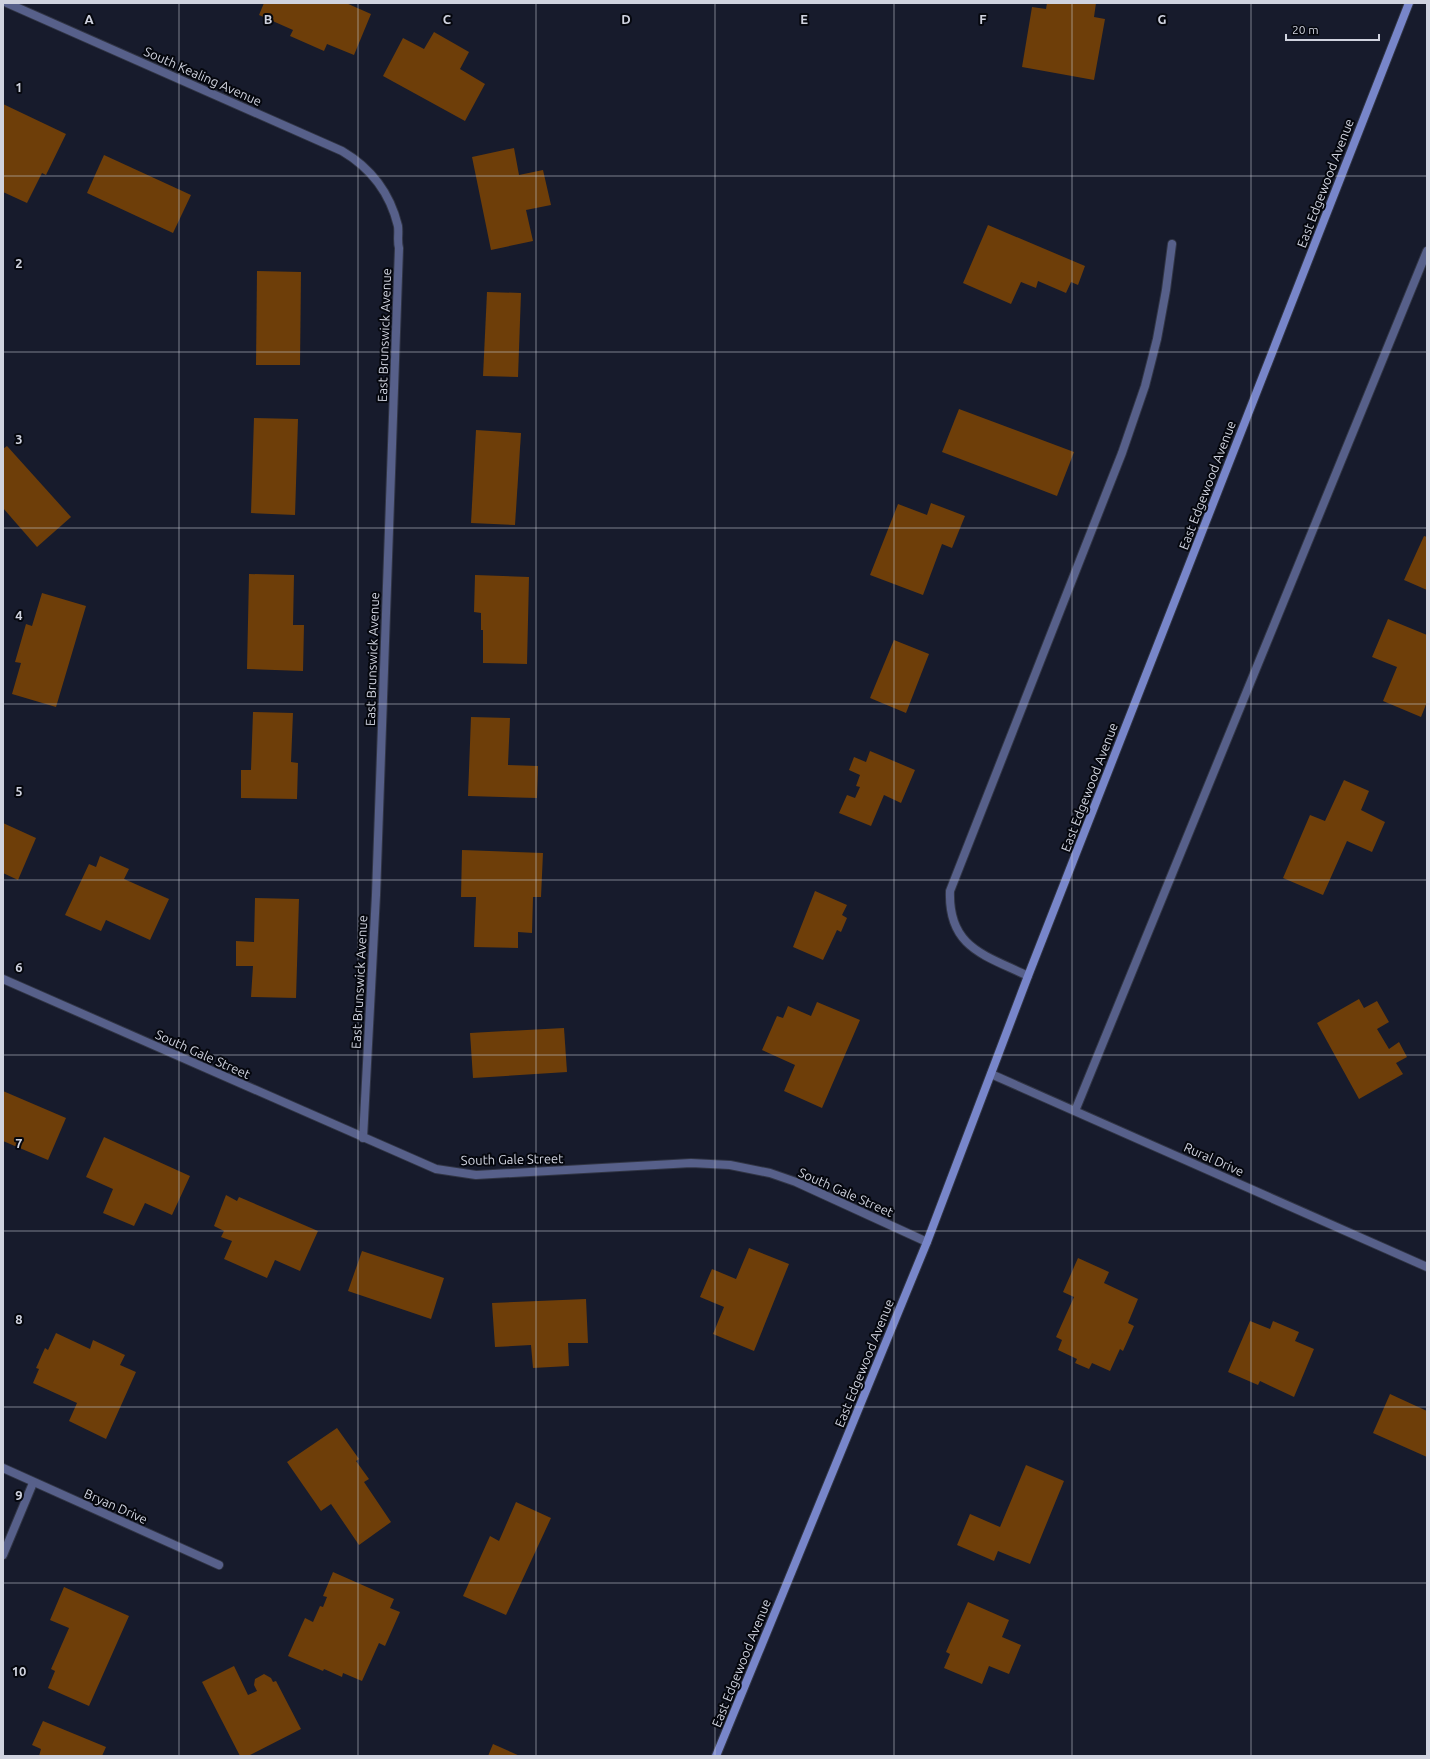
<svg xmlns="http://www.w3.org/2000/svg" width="1430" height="1759" font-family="Ubuntu,sans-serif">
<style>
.building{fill:#6e3e09}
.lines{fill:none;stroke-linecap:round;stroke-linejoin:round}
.minor-casing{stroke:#313545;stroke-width:10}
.secondary-casing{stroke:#313545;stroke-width:10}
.minor{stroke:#57608a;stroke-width:8}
.secondary{stroke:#7886ca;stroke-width:8}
.grid{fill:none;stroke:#d0d3df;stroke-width:1;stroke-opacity:0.55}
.labels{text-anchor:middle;stroke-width:4;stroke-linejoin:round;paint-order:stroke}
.street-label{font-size:13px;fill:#d0d3df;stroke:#05070e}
.grid-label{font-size:13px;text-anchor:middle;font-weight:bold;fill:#d0d3df;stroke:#05070e;stroke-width:4;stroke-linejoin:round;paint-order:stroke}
</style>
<rect width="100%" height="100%" fill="#171b2c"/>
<g class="building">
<polygon points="264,3 346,3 371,14 354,55 327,44 324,51 290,36 293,30 259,15"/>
<polygon points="1047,3 1096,3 1094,17 1105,19 1094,80 1022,67 1032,7 1046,9"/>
<polygon points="434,32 469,52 460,69 485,84 465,121 383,76 403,38 424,49"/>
<polygon points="3,104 66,134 46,175 42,173 27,203 3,192"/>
<polygon points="514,148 519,175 543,170 551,205 526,210 533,241 491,250 472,157"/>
<polygon points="104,155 191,195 173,233 87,193"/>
<polygon points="988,225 1085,266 1078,285 1071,282 1066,293 1038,281 1036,288 1021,282 1011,304 963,283"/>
<polygon points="257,271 301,272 300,365 256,365"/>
<polygon points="487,292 521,293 518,377 483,376"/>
<polygon points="959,409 1074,452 1057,496 942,452"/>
<polygon points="254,418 298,419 295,515 251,513"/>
<polygon points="476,430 521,433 515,525 471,523"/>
<polygon points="7,446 71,517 37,547 3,508 3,449"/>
<polygon points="931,503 965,516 952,548 942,544 923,595 870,575 898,504 927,515"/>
<polygon points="1424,536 1427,537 1427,590 1404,580"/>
<polygon points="249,574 294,575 293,625 304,625 303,671 247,669"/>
<polygon points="475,575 529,577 527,664 483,663 483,630 481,630 481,613 474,612"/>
<polygon points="42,593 86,606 56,707 12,694 21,663 15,662 26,624 32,626"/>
<polygon points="1388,619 1427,635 1427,702 1421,717 1383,701 1397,667 1372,657"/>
<polygon points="894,640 929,654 906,713 870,698"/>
<polygon points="253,712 293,713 291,762 298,763 297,799 241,798 241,770 251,770"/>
<polygon points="471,717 510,718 508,765 538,766 537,798 468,796"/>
<polygon points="870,751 915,770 901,803 884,795 871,826 839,813 847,795 855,798 860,787 856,786 860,775 849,770 854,757 866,762"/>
<polygon points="1344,780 1369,791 1361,810 1385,822 1372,852 1347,841 1323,895 1283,878 1310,815 1325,821"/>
<polygon points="3,823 36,838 18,880 3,873"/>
<polygon points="462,850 543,853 541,897 533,897 532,933 518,932 518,948 474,947 476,897 461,897"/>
<polygon points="100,856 129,869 124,879 169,899 150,940 106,920 101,931 65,915 89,864 96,867"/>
<polygon points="815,891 847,905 842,915 847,918 841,932 837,930 823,960 793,947"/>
<polygon points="255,898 299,899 296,998 251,997 253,966 236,966 236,941 254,942"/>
<polygon points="1359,999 1364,1008 1377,1001 1389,1022 1377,1029 1389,1049 1399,1042 1407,1057 1396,1063 1403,1074 1359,1099 1317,1023"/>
<polygon points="817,1002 860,1020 822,1108 784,1091 795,1065 762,1050 777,1016 783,1018 788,1006 811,1016"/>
<polygon points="564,1028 567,1072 473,1078 470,1033"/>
<polygon points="3,1091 66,1118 48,1160 3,1141"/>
<polygon points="104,1137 190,1176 172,1215 145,1203 134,1226 103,1213 113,1189 86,1177"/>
<polygon points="226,1195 237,1201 239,1197 318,1231 300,1271 275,1260 267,1278 224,1259 232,1241 221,1237 224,1231 214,1226"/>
<polygon points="749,1248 789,1264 754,1351 713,1334 724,1307 700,1297 712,1269 736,1279"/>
<polygon points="362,1251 444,1278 431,1319 348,1291"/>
<polygon points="1078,1258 1109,1272 1104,1283 1138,1299 1128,1323 1134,1326 1123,1351 1120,1349 1110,1371 1092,1363 1089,1369 1075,1363 1077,1359 1058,1350 1062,1340 1056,1337 1074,1297 1063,1292"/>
<polygon points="586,1299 588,1343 568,1343 569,1366 533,1368 531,1345 495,1347 492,1303"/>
<polygon points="1250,1321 1270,1329 1273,1321 1299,1332 1295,1341 1314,1349 1294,1397 1260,1381 1258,1385 1228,1372"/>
<polygon points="56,1333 90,1349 93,1340 125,1355 120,1365 136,1372 106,1439 69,1421 77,1403 33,1383 39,1369 36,1368 45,1348 48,1350"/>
<polygon points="1390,1394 1427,1411 1427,1457 1373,1433"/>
<polygon points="337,1428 359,1459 356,1461 369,1479 364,1482 391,1522 359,1545 331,1504 321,1511 287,1462"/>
<polygon points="1026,1465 1064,1481 1030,1564 998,1551 994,1561 957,1545 970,1514 1000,1527"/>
<polygon points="516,1502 551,1518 506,1615 463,1596 490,1536 499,1541"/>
<polygon points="333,1572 394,1599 390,1608 400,1612 385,1646 379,1643 362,1681 343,1673 342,1677 324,1669 323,1671 288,1656 305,1618 313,1622 320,1606 323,1607 327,1597 323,1596"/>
<polygon points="64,1587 129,1616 89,1706 48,1688 55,1671 51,1669 69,1628 50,1620"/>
<polygon points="968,1602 1009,1620 1002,1637 1021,1645 1009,1674 989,1666 982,1684 944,1668 950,1654 946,1652"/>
<polygon points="234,1666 248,1695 257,1691 254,1685 255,1679 264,1674 271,1678 273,1682 276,1681 301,1729 248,1756 240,1756 202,1682"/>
<polygon points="43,1721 106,1747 102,1756 39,1756 41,1749 32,1745"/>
<polygon points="493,1744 520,1756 488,1756"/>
</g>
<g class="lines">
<defs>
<g id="minor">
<path d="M7 3 342 151C371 168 390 193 398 226 399 234 397 241 399 248L376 895 363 1138"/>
<path d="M1028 976C985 955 948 948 950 891L1122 453 1145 386 1157 339 1166 290 1172 244"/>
<polyline points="3,979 436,1169 476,1175 691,1163 730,1165 770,1173 796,1182 927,1242"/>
<polyline points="991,1074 1427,1267"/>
<polyline points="1075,1111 1427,251"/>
<polyline points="3,1468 219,1565"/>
<polyline points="3,1555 33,1483"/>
</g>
<polyline id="secondary" points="716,1756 927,1242 1028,976 1409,3"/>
</defs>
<use href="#minor" class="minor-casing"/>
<use href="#secondary" class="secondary-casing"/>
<use href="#minor" class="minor"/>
<use href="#secondary" class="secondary"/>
</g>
<path class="grid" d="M179 3V1756M358 3V1756M536 3V1756M715 3V1756M894 3V1756M1072 3V1756M1251 3V1756M3 176H1427M3 352H1427M3 528H1427M3 704H1427M3 880H1427M3 1055H1427M3 1231H1427M3 1407H1427M3 1583H1427"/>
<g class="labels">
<g class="street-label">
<text transform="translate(203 76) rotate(24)" y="5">South Kealing Avenue</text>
<text transform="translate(1325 183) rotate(-69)" y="5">East Edgewood Avenue</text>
<text transform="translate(384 335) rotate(-88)" y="5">East Brunswick Avenue</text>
<text transform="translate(1207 485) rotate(-69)" y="5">East Edgewood Avenue</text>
<text transform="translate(372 659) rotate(-88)" y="5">East Brunswick Avenue</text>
<text transform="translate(1089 787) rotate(-69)" y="5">East Edgewood Avenue</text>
<text transform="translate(359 982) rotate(-87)" y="5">East Brunswick Avenue</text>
<text transform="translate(203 1054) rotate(24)" y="5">South Gale Street</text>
<text transform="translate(512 1159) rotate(-1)" y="5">South Gale Street</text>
<text transform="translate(1214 1159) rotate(24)" y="5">Rural Drive</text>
<text transform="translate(846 1192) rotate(24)" y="5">South Gale Street</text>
<text transform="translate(864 1363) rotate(-68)" y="5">East Edgewood Avenue</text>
<text transform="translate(116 1506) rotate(24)" y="5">Bryan Drive</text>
<text transform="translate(741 1663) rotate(-68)" y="5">East Edgewood Avenue</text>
</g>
</g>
<g class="grid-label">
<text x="89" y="24">A</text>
<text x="268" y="24">B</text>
<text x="447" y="24">C</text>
<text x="626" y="24">D</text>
<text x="804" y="24">E</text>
<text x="983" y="24">F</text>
<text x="1162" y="24">G</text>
<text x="19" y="92">1</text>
<text x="19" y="268">2</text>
<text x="19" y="444">3</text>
<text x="19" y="620">4</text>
<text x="19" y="796">5</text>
<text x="19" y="972">6</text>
<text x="19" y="1148">7</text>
<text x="19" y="1324">8</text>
<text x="19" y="1500">9</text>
<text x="19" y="1676">10</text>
</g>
<rect width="1430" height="1759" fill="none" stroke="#d0d3df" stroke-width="8"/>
<path d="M1286 34v6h93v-6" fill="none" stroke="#d0d3df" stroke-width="2"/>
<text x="1292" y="34" font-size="12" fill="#d0d3df" stroke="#05070e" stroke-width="3" paint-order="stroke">20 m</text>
</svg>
